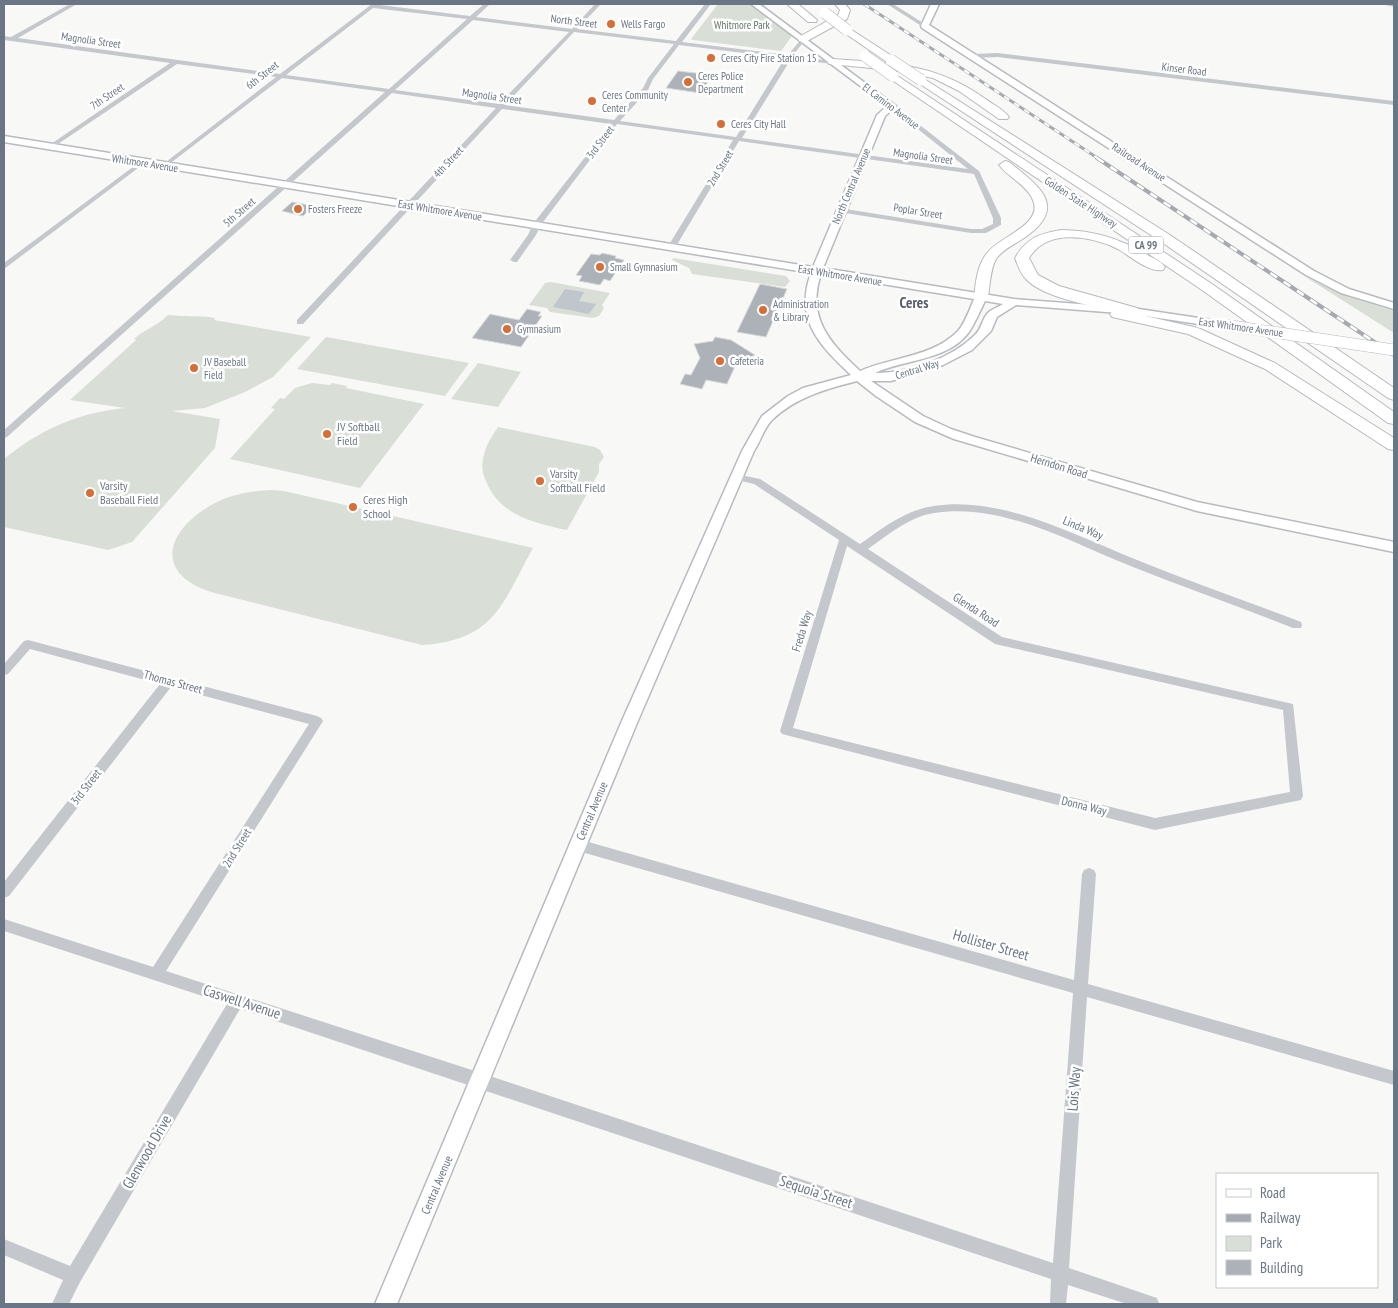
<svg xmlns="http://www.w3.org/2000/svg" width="1398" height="1308" font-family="'PT Sans Narrow',sans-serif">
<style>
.green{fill:#d9dfd7}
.water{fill:#bfc6cc}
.building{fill:#acb2b8;stroke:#dadad8}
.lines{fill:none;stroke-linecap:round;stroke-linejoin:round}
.secondary-casing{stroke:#b7bbbf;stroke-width:3}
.highway-casing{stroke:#b7babd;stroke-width:2}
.street{fill:#c4c7cb;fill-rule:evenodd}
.secondary{fill:#fff;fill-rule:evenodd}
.highway{fill:#fff;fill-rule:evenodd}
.rail-far1-casing{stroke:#a6aab0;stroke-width:3}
.rail-casing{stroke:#a6aab0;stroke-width:4}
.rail-far1{stroke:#fff;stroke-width:2;stroke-dasharray:6;stroke-linecap:butt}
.rail{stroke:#fff;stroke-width:2.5;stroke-dasharray:8;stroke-linecap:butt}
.secondary-bridge-casing{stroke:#b7bbbf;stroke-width:12;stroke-linecap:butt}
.highway-bridge-casing{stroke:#b7babd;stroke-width:12;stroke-linecap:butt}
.secondary-bridge{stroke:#fff;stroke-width:11}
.highway-bridge{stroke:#fff;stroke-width:11}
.poi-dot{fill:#d76d37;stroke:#fff;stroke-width:2}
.labels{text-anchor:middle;stroke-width:5;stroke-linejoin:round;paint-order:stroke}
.far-street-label{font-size:11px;fill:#6a7685;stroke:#fff}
.far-poi-label{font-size:11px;fill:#6a7685;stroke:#fff;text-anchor:start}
.far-park-label{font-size:11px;fill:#667764;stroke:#fff}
.shield{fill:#fff;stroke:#979faa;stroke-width:1}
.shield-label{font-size:11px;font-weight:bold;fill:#6a7685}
.poi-label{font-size:12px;fill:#6a7685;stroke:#fff;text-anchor:start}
.street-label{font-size:12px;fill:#6a7685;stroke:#fff}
.far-district-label{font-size:15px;font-weight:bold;fill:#57606a;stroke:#fff}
.near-street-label{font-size:15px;fill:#6a7685;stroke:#fff}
</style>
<rect width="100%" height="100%" fill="#f8f8f6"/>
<g class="green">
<polygon points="718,4 749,4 792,36 781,51 693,40 691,39"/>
<polygon points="673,258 786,276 790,281 785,287 692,274 689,268 672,260"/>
<polygon points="1304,276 1346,296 1394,311 1394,333"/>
<polygon points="551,282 610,293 602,305 604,308 599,316 593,318 550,312 547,308 529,305 545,283"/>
<path d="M168 315C185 317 199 315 215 318L214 320 311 337 273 377 245 392 205 408 172 411 220 419 215 448 132 542 108 550 4 527V459C41 429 77 413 125 408L70 400 136 340 134 339C145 329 157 326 168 315Z"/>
<polygon points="326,337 469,363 445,396 297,369"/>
<polygon points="478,363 521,372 498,407 451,399"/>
<polygon points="312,383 330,385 332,383 347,386 346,388 424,404 360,488 230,459 275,409 271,408 280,398 284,399 295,388"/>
<path d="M498 427 595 447 600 450 604 457 599 464V472L567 530C534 523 499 515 486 481 482 473 481 464 484 455 486 445 492 436 498 427Z"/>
<path d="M271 490 284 491 533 548C502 604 495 640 422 645L211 592C150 572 169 527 215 503 232 494 252 491 271 490Z"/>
</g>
<polygon class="water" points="565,289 584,292 579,301 596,304 589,314 553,307"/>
<g class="building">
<polygon points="678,71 713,75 700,93 666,88"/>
<polygon points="292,202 314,206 303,216 282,211"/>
<polygon points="602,253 616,256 615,258 624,260 610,281 604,279 600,285 579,281 582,276 576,275 591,254 600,255"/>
<polygon points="760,284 787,289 766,337 737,332"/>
<polygon points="527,309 541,312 538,316 542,316 521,347 472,338 490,314 519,320"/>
<polygon points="715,337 731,340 755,355 736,364 727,384 706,380 702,389 680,384 685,374 691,375 700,358 694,344 713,341"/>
</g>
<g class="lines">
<defs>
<g id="secondary">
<path d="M751 4H759L896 106 885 116 823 268 1014 299 1132 308 1225 322 1231 325 1225 328 1132 314 1016 305 997 317 991 331 972 350 943 365 891 381H871L923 416 951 429 975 437 1197 502 1394 542V552L1197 511 954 439 915 422 876 396 857 381C826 389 796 397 772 420 764 428 760 442 754 451L637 723 397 1304H375L621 723 742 451 762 416 788 396 803 388 851 375C819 345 794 319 811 273L4 142V136L813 267 877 115 887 106ZM821 274 974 299C970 309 965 323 958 331 933 357 892 357 860 371 830 343 806 318 821 274ZM985 301 1003 304C999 307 991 309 987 314 982 320 982 327 976 334 951 359 910 373 875 373 904 359 948 361 969 332 975 323 980 311 985 301Z"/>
<polygon points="931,4 939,4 929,25 1314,271 1349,289 1394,303 1394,309 1341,293 1306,275 922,28 921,26"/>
</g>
<g id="highway">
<polygon points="787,4 798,4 817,20 816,22 808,22"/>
<polygon points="835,4 845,4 850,10 847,19 807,41 799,41 798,39 799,37 838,15 840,10"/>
<polygon points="847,27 895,58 896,60 895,62 887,62 843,32 842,30 843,28"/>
<path d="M833 59C891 63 935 63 984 98 992 104 1003 109 1009 117L1007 119H999L959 91 933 78 892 70 829 64 828 62Z"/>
<polygon points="893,73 1212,284 1394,412 1394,424 1388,423 1202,290 889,78 887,76 889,74"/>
<polygon points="921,77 1170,235 1394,388 1394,400 1388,398 1160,241 917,82 915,80"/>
<path d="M1005 161 1009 162C1040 187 1069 207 1024 238 1015 244 1003 249 996 259 990 270 990 285 988 297L986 300H976L974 297C976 281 977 266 987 253 1000 236 1046 224 1032 198 1025 184 1008 177 999 165Z"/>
<path d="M1061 230C1092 230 1119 238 1146 254 1152 258 1161 261 1165 267L1163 270C1149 273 1130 256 1118 249 1091 236 1047 228 1029 258L1038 275 1059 286 1137 308 1139 311 1137 314 1198 328 1275 363 1394 438V450L1388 449 1265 369 1188 334 1112 317 1110 314 1113 311C1089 305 1042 297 1026 279 1020 273 1018 265 1015 258 1027 238 1038 234 1061 230Z"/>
</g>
</defs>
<use href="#secondary" class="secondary-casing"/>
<use href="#highway" class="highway-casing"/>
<g class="street">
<path d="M70 4H77L18 38 280 74 372 4 470 16 484 4H490L476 17 572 29 595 4H601L577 29 676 41 705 4H711L682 42 788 55 803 37 806 39 793 55 836 62 833 64 791 59 742 138 968 169 889 106 894 105 979 171 1001 218V225L986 233H971L839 212 835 210 839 208 971 229H982L993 224V218L974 174 739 141 675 248 668 250 667 248 733 140 617 124 540 226 536 235 517 262H514L510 260 528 235 533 224 611 124 502 109 303 324H297V320L496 108 392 93 7 437 4 438V430L385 92 282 78 164 168 162 167V165L276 77 177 64 52 148H48V146L170 63 4 40V36L11 37ZM373 8 467 19 389 89 286 75ZM473 20 569 32 499 104 395 90ZM574 32 674 44 648 78 643 88 614 120 505 105ZM679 45 785 58 736 137 620 121 648 90 653 79Z"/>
<polygon points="887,4 893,4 928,26 923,27"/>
<polygon points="1381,4 1394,4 1394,7"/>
<polygon points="998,53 1394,101 1394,105 998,57 972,58 969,56 972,54"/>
<polygon points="141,161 146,162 4,269 4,263"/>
<path d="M736 474 760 479 860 544C883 528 905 510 934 506 1001 495 1076 536 1137 560 1191 582 1246 601 1301 622L1302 625 1301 628H1293C1240 607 1186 588 1133 567 1071 543 1003 502 934 513 909 517 888 535 868 549L1002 637 1293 704 1303 796 1301 800 1155 830 782 734 780 731 839 540 754 484 733 479 731 477 733 475ZM847 546 995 644 1283 710 1290 792 1155 818 793 728Z"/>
<polygon points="28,640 317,716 321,718 323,721 166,971 481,1073 1053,1263 1073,993 578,851 573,849 572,845 573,841 578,839 1074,980 1082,874 1084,870 1089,868 1094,870 1096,874 1088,984 1394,1071 1394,1085 1087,997 1069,1268 1151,1296 1157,1298 1159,1304 1127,1304 1068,1285 1066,1304 1050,1304 1051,1279 240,1009 80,1282 69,1304 52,1304 63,1280 4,1255 4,1239 70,1266 227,1004 4,931 4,919 153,967 309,724 171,687 9,896 4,898 4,882 160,684 30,649 8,674 4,675 4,664 24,641"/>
</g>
<use href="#secondary" class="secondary"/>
<use href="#highway" class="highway"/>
<defs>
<polyline id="rail-far1" points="864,4 1099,159"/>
<polyline id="rail" points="1097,158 1394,355"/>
</defs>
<use href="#rail-far1" class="rail-far1-casing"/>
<use href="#rail" class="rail-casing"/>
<use href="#rail-far1" class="rail-far1"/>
<use href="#rail" class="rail"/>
<defs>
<polyline id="secondary-bridge" points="1225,325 1394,350"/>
<g id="highway-bridge">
<polyline points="825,13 847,30"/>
<polyline points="865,56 893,76"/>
<polyline points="891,60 921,80"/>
</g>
</defs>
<use href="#secondary-bridge" class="secondary-bridge-casing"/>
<use href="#highway-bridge" class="highway-bridge-casing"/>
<use href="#secondary-bridge" class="secondary-bridge"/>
<use href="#highway-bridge" class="highway-bridge"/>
</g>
<g class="poi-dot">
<circle cx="611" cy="24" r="5"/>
<circle cx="711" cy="58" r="5"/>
<circle cx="688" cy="82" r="5"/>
<circle cx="592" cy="101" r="5"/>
<circle cx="721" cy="124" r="5"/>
<circle cx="298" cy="209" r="5"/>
<circle cx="600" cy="267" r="5"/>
<circle cx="763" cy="310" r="5"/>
<circle cx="507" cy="329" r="5"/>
<circle cx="720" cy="361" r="5"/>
<circle cx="194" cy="368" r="5"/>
<circle cx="327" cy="434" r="5"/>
<circle cx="540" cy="481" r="5"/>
<circle cx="90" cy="493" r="5"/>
<circle cx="353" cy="507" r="5"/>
</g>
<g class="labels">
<g class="far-street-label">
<text transform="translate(574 21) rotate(7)" y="4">North Street</text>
<text transform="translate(91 40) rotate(8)" y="4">Magnolia Street</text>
<text transform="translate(1184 69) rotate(7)" y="4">Kinser Road</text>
<text transform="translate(262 75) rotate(-38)" y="4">6th Street</text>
<text transform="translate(107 96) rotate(-34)" y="4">7th Street</text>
<text transform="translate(492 96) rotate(8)" y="4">Magnolia Street</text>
<text transform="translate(891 106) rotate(37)" y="4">El Camino Avenue</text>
<text transform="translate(600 142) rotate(-53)" y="4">3rd Street</text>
<text transform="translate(923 156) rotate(8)" y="4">Magnolia Street</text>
<text transform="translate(448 162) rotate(-47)" y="4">4th Street</text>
<text transform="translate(1139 162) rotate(33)" y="4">Railroad Avenue</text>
<text transform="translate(145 163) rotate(9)" y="4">Whitmore Avenue</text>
<text transform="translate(720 168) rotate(-59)" y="4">2nd Street</text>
<text transform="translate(851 186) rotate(-67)" y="4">North Central Avenue</text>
<text transform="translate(1081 202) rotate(33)" y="4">Golden State Highway</text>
<text transform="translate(440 210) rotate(9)" y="4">East Whitmore Avenue</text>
<text transform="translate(918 211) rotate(9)" y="4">Poplar Street</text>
<text transform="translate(239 212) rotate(-41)" y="4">5th Street</text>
<text transform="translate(840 275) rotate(9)" y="4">East Whitmore Avenue</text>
<text transform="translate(1241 327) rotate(8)" y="4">East Whitmore Avenue</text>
<text transform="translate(917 369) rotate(-17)" y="4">Central Way</text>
</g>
<g class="far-poi-label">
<text x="621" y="28">Wells Fargo</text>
<text x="721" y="62">Ceres City Fire Station 15</text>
<text x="698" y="80">Ceres Police<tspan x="698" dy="13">Department</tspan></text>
<text x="602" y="99">Ceres Community<tspan x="602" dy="13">Center</tspan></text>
<text x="731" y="128">Ceres City Hall</text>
<text x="308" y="213">Fosters Freeze</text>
<text x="610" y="271">Small Gymnasium</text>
<text x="773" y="308">Administration<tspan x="773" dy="13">&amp; Library</tspan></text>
<text x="517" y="333">Gymnasium</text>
<text x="730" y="365">Cafeteria</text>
<text x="204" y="366">JV Baseball<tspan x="204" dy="13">Field</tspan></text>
</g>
<g class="far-park-label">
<text x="742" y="29">Whitmore Park</text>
</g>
<rect class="shield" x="1128.5" y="236.5" width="35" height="17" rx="4"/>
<g class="shield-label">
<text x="1146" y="249">CA 99</text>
</g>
<g class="poi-label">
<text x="337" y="431">JV Softball<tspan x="337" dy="14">Field</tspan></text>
<text x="550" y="478">Varsity<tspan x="550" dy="14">Softball Field</tspan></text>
<text x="100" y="490">Varsity<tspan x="100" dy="14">Baseball Field</tspan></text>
<text x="363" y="504">Ceres High<tspan x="363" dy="14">School</tspan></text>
</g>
<g class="street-label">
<text transform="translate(1059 466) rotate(17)" y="4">Herndon Road</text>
<text transform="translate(1083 528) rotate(23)" y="4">Linda Way</text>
<text transform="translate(976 610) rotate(33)" y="4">Glenda Road</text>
<text transform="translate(802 631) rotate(-73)" y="4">Freda Way</text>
<text transform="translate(173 682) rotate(15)" y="4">Thomas Street</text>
<text transform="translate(86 787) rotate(-52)" y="4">3rd Street</text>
<text transform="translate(1084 806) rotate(14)" y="4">Donna Way</text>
<text transform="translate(592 811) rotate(-67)" y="4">Central Avenue</text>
<text transform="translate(237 848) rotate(-58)" y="4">2nd Street</text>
<text transform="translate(437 1185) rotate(-67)" y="4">Central Avenue</text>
</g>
<g class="far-district-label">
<text x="914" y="308">Ceres</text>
</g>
<g class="near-street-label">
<text transform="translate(991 945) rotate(16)" y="5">Hollister Street</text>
<text transform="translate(242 1002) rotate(18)" y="5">Caswell Avenue</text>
<text transform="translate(1074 1089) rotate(-86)" y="5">Lois Way</text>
<text transform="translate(147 1152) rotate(-60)" y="5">Glenwood Drive</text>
<text transform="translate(816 1192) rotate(18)" y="5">Sequoia Street</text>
</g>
</g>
<rect width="1398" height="1308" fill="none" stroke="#6a7685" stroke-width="10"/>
<rect x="1216" y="1173" width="162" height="115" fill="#ffffff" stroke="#c3c8ce"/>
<rect x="1226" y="1189" width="25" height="8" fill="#ffffff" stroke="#c3c8ce"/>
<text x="1260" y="1198" font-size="15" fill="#6a7685">Road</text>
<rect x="1226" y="1214" width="25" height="8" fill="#a6aab0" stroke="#c3c8ce"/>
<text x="1260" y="1223" font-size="15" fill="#6a7685">Railway</text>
<rect x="1226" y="1236" width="25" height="15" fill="#d9dfd7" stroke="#c3c8ce"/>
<text x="1260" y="1248" font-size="15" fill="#6a7685">Park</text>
<rect x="1226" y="1260" width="25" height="15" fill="#acb2b8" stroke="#c3c8ce"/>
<text x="1260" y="1273" font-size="15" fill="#6a7685">Building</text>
</svg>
